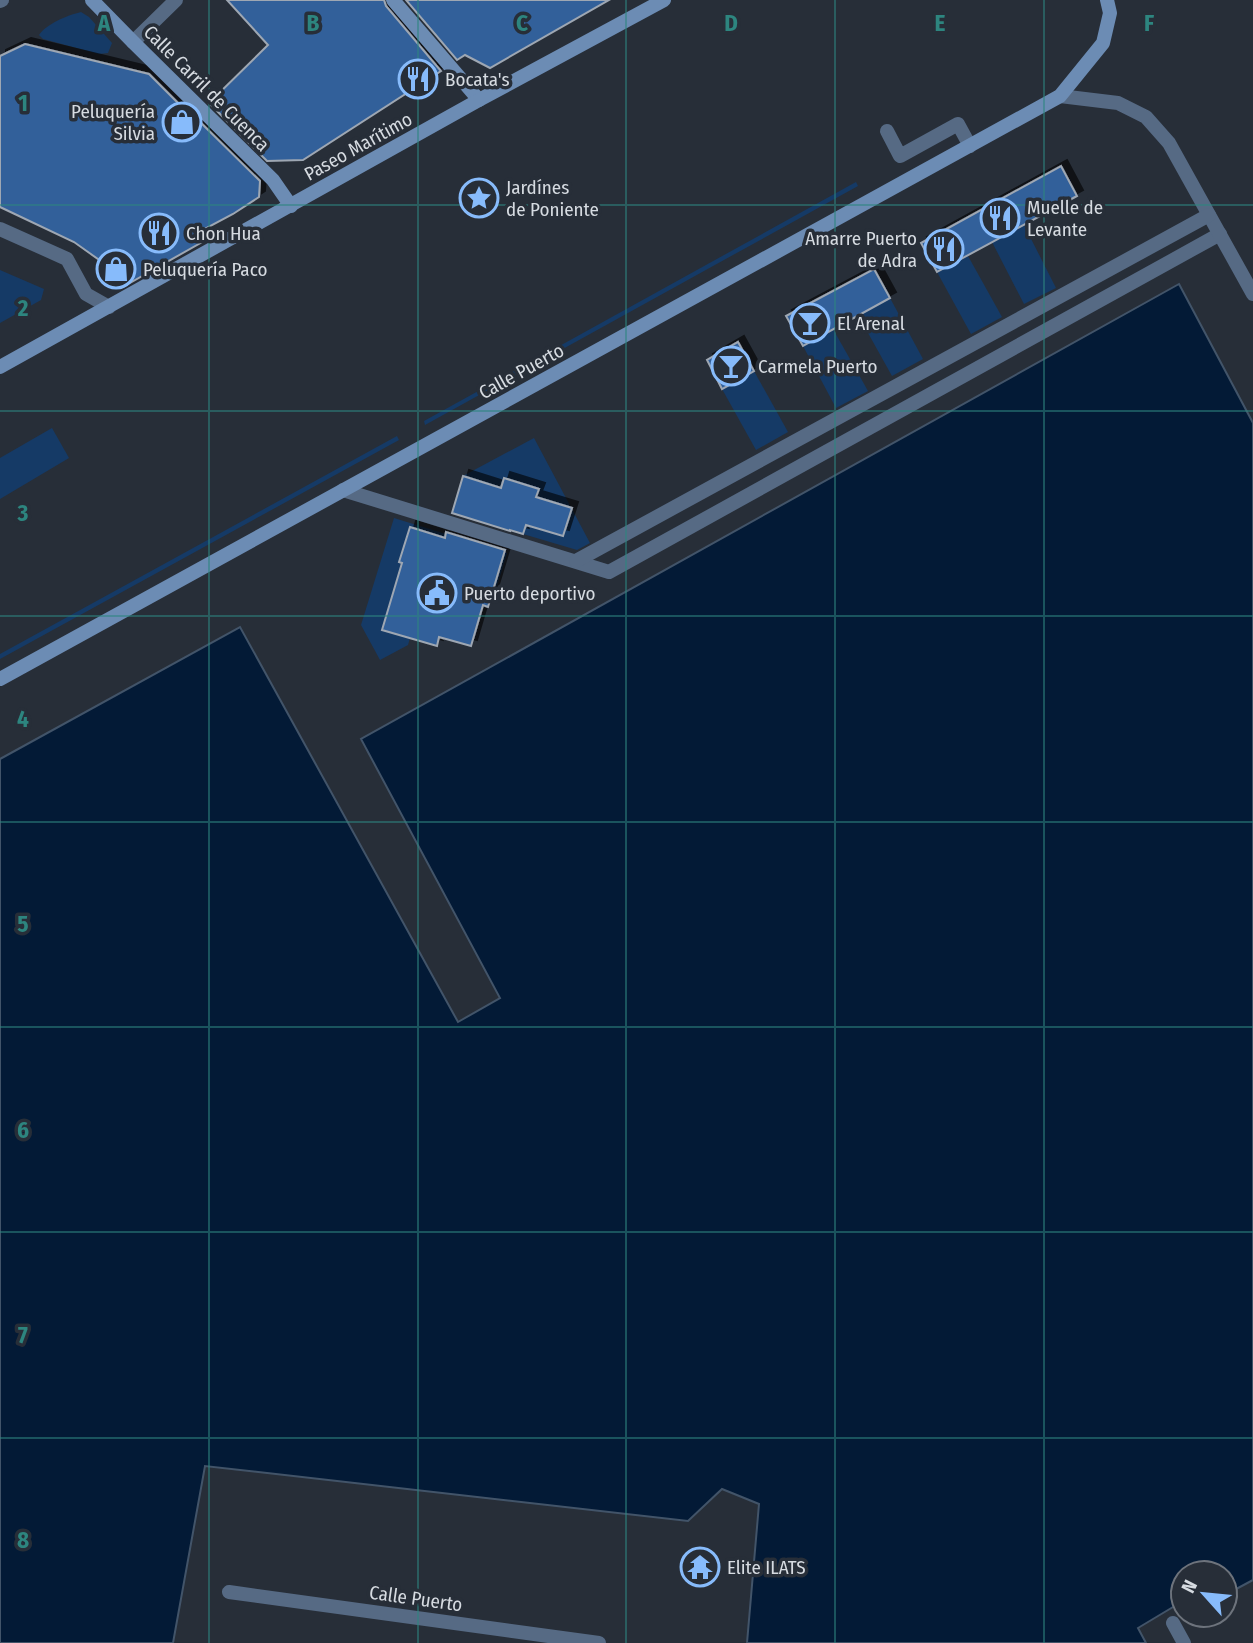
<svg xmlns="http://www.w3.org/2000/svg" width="1253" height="1643" font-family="'Fira Sans Condensed',sans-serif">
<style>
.green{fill:#153a66}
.water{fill:#031a36;stroke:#425469;stroke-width:2}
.building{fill:#33619a;stroke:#9ea7b3;stroke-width:2;filter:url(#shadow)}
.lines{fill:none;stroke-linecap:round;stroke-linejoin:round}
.lane{stroke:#566a84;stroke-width:14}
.street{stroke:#566a84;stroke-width:14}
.secondary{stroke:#6c8cb4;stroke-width:14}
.grid{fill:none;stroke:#2d857f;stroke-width:2;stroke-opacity:0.55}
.labels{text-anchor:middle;stroke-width:7;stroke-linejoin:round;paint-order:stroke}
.poi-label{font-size:19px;fill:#d6dbe1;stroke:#272e38;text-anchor:start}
.street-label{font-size:19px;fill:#d6dbe1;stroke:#272e38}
.grid-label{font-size:23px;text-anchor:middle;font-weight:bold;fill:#2d857f;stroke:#272e38;stroke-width:7;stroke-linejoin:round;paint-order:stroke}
</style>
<defs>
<filter id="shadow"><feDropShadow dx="6" dy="-6" stdDeviation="0" flood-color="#0009"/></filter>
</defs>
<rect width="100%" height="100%" fill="#272e38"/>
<g class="green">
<path d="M81 12 89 17 112 43 108 53 99 54 43 39 39 35C46 24 68 15 81 12Z"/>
<polygon points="856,182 858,186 425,425 424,421"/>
<polygon points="1024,225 1056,288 1024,304 992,242"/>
<polygon points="968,256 1002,317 971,334 937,272"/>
<polygon points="0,270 44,289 41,300 0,323"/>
<polygon points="890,298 923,359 892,376 858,315"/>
<polygon points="833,329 868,391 836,408 803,346"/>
<polygon points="754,371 788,432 756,450 722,389"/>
<polygon points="52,428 69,458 0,499 0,458"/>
<polygon points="397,436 399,440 0,659 0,654"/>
<polygon points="534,438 590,543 577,550 523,534 526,525 563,536 572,508 536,497 538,489 504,478 501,488 463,476"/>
<polygon points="394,518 507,553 497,586 494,585 503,555 410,527 399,561 407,565 397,579 382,630 410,638 408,645 380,660 361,625"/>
</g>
<polygon class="water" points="1179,284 1253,423 1253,1580 1225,1595 1225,1573 1183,1573 1183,1601 1138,1628 1146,1643 747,1643 759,1504 722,1489 688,1521 205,1466 173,1643 0,1643 0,759 240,627 458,1022 500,998 361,739"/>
<g class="building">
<polygon points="227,0 384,0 386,6 441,71 303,160 267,161 209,103 268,45"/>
<polygon points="406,0 609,0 490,68 465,55 457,60"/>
<polygon points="25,44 149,74 193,118 195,117 260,181 259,197 233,214 197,233 204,241 121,288 102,262 74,242 0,207 0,56"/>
<polygon points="1061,166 1077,196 937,272 921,243"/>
<polygon points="874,269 890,298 803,346 786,316"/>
<polygon points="738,342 754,371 722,389 707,360"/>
<polygon points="463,476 501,488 504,478 539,489 536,497 572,508 563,536 526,525 523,534 510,530 510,531 452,513"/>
<polygon points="410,527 445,538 446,532 505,550 488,607 483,605 471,646 439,637 437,646 382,630 402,563 399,562"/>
</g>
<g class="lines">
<g class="lane">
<polyline points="887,131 900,156 958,124 970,146"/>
<polyline points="343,490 609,572 1220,234"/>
</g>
<g class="street">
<polyline points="0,1 2,0"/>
<polyline points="133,42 176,0"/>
<polyline points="1060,96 1118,103 1146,117 1169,143 1253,294"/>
<polyline points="0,229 67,259 86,294 109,307"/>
<polyline points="576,561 1209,215"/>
<polyline points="229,1592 599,1643"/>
<polyline points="1173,1623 1184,1643"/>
</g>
<g class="secondary">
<polyline points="92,0 133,42 273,180 291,206"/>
<polyline points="393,0 479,100"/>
<polyline points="0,367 479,100 664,0"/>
<polyline points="0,679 1060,96 1103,43 1110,13 1107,0"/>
</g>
</g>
<path class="grid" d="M209 0V1643M418 0V1643M626 0V1643M835 0V1643M1044 0V1643M0 205H1253M0 411H1253M0 616H1253M0 822H1253M0 1027H1253M0 1232H1253M0 1438H1253"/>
<defs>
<symbol id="restaurant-ring" viewBox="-11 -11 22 22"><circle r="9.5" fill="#272e38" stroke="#87bbfb" stroke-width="1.5"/><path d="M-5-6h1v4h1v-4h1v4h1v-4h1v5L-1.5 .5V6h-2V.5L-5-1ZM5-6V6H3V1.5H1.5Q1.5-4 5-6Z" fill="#87bbfb"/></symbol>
<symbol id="shop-ring" viewBox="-11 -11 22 22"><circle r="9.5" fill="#272e38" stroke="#87bbfb" stroke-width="1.5"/><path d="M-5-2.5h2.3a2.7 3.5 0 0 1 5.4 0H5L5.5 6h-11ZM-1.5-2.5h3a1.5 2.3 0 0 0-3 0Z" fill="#87bbfb"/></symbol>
<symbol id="sight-ring" viewBox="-11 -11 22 22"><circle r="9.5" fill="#272e38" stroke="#87bbfb" stroke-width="1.5"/><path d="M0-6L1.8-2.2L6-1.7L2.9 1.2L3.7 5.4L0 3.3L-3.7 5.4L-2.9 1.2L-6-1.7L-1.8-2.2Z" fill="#87bbfb"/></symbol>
<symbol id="bar-ring" viewBox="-11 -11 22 22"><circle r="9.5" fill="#272e38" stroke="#87bbfb" stroke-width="1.5"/><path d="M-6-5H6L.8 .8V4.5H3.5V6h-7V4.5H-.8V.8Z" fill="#87bbfb"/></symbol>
<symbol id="civic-ring" viewBox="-11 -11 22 22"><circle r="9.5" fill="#272e38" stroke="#87bbfb" stroke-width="1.5"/><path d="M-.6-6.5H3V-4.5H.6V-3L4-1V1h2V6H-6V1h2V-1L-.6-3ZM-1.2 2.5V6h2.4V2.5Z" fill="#87bbfb"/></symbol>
<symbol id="temple-ring" viewBox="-11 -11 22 22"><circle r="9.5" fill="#272e38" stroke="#87bbfb" stroke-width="1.5"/><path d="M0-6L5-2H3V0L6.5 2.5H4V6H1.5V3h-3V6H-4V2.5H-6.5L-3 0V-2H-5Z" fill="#87bbfb"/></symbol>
</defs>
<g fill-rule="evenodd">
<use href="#restaurant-ring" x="396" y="57" width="44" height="44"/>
<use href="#shop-ring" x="160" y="100" width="44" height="44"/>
<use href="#sight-ring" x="457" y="176" width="44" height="44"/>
<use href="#restaurant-ring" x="978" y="196" width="44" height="44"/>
<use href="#restaurant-ring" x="137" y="211" width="44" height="44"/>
<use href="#restaurant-ring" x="922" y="227" width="44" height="44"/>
<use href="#shop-ring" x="94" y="247" width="44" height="44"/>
<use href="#bar-ring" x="788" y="301" width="44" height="44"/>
<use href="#bar-ring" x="709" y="344" width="44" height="44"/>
<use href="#civic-ring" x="415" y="571" width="44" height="44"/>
<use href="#temple-ring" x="678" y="1545" width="44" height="44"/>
</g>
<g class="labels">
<g class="poi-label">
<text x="445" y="86">Bocata's</text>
<text x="155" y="118" text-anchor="end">Peluquería<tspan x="155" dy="22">Silvia</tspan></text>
<text x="506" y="194">Jardínes<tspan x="506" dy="22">de Poniente</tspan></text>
<text x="1027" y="214">Muelle de<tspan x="1027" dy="22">Levante</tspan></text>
<text x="186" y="240">Chon Hua</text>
<text x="917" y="245" text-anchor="end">Amarre Puerto<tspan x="917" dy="22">de Adra</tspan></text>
<text x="143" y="276">Peluquería Paco</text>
<text x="837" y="330">El Arenal</text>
<text x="758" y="373">Carmela Puerto</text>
<text x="464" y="600">Puerto deportivo</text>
<text x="727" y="1574">Elite ILATS</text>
</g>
<g class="street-label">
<text transform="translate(207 88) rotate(45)" y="7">Calle Carril de Cuenca</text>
<text transform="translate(358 146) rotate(-29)" y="7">Paseo Marítimo</text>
<text transform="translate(521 371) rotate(-29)" y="7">Calle Puerto</text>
<text transform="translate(416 1598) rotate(8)" y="7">Calle Puerto</text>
</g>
</g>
<g class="grid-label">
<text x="104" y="31">A</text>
<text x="313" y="31">B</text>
<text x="522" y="31">C</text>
<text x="731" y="31">D</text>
<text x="940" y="31">E</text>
<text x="1149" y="31">F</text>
<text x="23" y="111">1</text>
<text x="23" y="316">2</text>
<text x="23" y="521">3</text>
<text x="23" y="727">4</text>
<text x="23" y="932">5</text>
<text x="23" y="1138">6</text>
<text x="23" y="1343">7</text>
<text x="23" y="1548">8</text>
</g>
<g transform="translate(1204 1594) rotate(297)"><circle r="33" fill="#272e38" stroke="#6d737c" stroke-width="2"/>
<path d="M0-5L12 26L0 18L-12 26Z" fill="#87bbfb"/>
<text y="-10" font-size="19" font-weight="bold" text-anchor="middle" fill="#d6dbe1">N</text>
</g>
</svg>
